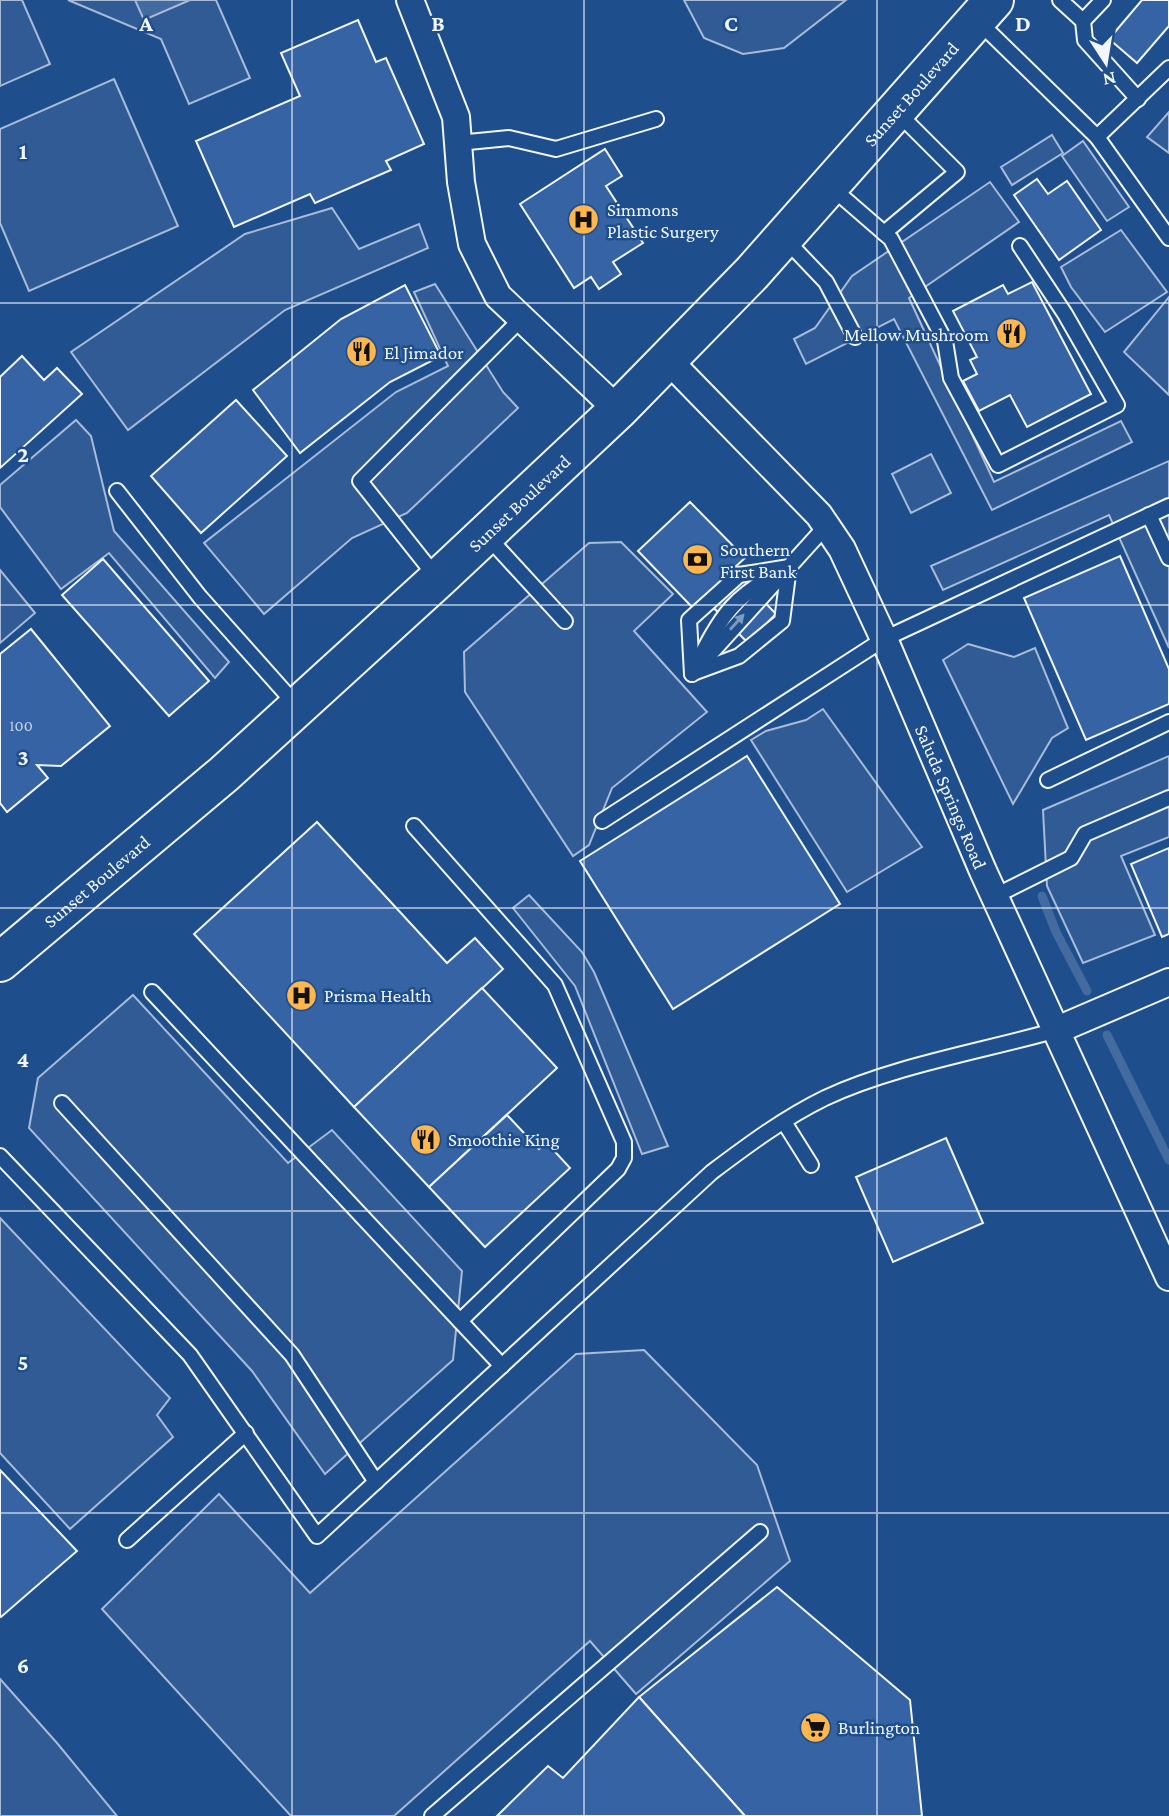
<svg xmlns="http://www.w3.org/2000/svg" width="1169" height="1816" font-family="'Crimson Pro',serif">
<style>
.built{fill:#305b95;stroke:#a8bbd7;stroke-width:2}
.water{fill:#446ba0;stroke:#a8bbd7;stroke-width:2}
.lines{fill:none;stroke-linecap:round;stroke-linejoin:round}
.stream{stroke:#446ba0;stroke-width:9}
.building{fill:#3563a3;stroke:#f2f6ff;stroke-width:2}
.service-casing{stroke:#f2f6ff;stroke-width:18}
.minor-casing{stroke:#f2f6ff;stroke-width:30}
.primary-casing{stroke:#f2f6ff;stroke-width:42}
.service{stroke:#1f4e8c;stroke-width:14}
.minor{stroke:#1f4e8c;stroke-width:26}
.primary{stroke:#1f4e8c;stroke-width:38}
.oneway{fill:#7e9ac0}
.grid{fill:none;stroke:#f2f6ff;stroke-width:2;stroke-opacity:0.55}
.labels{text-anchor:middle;stroke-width:5;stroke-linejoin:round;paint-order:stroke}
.number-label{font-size:16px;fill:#c3d1e8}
.street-label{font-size:19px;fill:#f2f6ff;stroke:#1f4e8c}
.poi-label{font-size:19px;fill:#f2f6ff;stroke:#1f4e8c;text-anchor:start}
.grid-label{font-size:23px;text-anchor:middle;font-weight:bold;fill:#f2f6ff;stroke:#1f4e8c;stroke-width:5;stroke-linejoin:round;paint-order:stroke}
</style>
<rect width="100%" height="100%" fill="#1f4e8c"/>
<g class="built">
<polygon points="0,0 22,0 50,64 0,86"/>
<polygon points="68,0 216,0 250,78 189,104 161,39"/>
<polygon points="684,0 846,0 784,48 743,54 704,38"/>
<polygon points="114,79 178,226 29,291 0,223 0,129"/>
<polygon points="1169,112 1169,153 1147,137"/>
<polygon points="1052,135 1063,153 1012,185 1001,167"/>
<polygon points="1083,141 1129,207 1107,221 1062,156"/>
<polygon points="990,182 1019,222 909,298 994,482 1121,421 1132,442 992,510 894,319 806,364 794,339 815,328 852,276"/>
<polygon points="332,208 359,249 419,224 428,248 285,310 128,430 71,352 245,234"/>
<polygon points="1121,230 1167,292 1105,332 1071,287 1061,267"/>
<polygon points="435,284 503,392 518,408 407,513 352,538 264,614 204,543 396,392 448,366 414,292"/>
<polygon points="1169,297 1169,395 1124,352"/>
<polygon points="76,420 91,436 114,531 229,662 215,678 109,553 61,589 0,507 0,485"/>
<polygon points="931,454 951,493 911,513 892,474"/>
<polygon points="1169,461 1169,648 1109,515 943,590 931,566"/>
<polygon points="621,542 673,594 634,631 707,712 612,788 589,845 573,856 465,692 464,652 589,543"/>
<polygon points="0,570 35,613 0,643"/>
<polygon points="968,644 1014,657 1035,648 1068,728 1052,738 1013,804 943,660"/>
<polygon points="823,709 922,847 847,892 751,740 766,731 806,720"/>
<polygon points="1169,756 1169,837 1121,856 1155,935 1083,963 1047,886 1043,810"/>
<polygon points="529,895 582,952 594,972 668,1146 642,1154 575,986 513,908"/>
<polygon points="133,995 288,1163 332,1130 462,1271 453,1360 325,1474 252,1371 29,1128 38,1078"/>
<polygon points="0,1218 170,1398 157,1415 173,1437 70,1529 0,1453"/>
<polygon points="644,1350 757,1465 790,1561 636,1694 590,1641 394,1816 291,1816 102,1609 219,1494 310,1593 576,1354"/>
<polygon points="0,1679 57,1743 117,1816 0,1816"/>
</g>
<polygon class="water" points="135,0 190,0 144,20"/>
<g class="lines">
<g class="stream">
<polyline points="1042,896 1056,932 1087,991"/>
<polyline points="1107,1035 1169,1160"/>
</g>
</g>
<g class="building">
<polygon points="1142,0 1169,0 1169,26 1137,63 1109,39"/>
<polygon points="358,20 376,62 386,58 424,144 386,161 391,170 315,203 310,194 234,227 196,141 300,96 281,53"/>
<polygon points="605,149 622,176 606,186 643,243 613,262 621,274 599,289 591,277 574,288 520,204"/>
<polygon points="1037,179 1048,194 1067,181 1101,230 1059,260 1014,195"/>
<polygon points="1032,282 1091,394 1027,427 1010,395 979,411 963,381 977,374 970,360 977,357 953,311 1003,285 1008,294"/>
<polygon points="405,285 441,356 390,382 300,453 253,390 341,319"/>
<polygon points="22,356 44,380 57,368 82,394 0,468 0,377"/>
<polygon points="236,400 287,456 201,533 151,476"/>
<polygon points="690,502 745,558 733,569 776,614 747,642 703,597 692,607 638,551"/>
<polygon points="1120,556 1169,669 1169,704 1086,740 1024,598"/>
<polygon points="103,559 209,681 169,716 62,595"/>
<polygon points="31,629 110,726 61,766 37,765 48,778 7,812 0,803 0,654"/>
<polygon points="747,756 840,904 673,1009 580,861"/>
<polygon points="317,822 447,963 475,938 503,969 354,1107 194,934"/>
<polygon points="1169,848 1169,934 1162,937 1131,864"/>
<polygon points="482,988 557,1068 429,1187 354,1107"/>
<polygon points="507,1115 539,1149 546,1142 570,1168 485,1247 429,1187"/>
<polygon points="946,1138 983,1223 893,1262 856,1177"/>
<polygon points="0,1470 77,1551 1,1617 0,1616"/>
<polygon points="777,1587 910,1700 922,1816 745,1816 639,1697"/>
<polygon points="639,1697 745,1816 497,1816 548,1766 563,1778"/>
</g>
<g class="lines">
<defs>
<g id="service">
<polyline points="1060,0 1083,21 1085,40 1138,99"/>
<polyline points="977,20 1097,137 1169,68"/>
<polyline points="1083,21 1103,0"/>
<polyline points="1097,137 1169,238"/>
<polyline points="458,143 509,138 556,149 656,119"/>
<polyline points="831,187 891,239 945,341 951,378 998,465 1117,405 1065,314 1020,246"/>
<polyline points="884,233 957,172 896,111"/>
<polyline points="785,239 826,282 855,337"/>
<polyline points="117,491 200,597 298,707"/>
<polyline points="1149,515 1169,558"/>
<polyline points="487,536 565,621"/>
<polyline points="437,578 360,481 521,319"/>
<path d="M702 654C722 614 737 595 777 574"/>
<polyline points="693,673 739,656 782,621 789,567"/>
<polyline points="692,674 827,525"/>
<polyline points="692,674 689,620 739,575 789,567"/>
<polyline points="1048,780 1169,722"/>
<polyline points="602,821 884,639 1169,506"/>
<polyline points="414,826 555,985 624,1142 624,1158 618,1169 460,1321"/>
<polyline points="995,896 1071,858 1085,834 1169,798"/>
<polyline points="152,992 502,1366"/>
<polyline points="62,1103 292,1355 376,1482"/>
<polyline points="784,1122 811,1165"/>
<path d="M0 1156 190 1355 317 1536 712 1172C748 1145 784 1118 825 1098 893 1066 983 1051 1057 1030"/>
<polyline points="127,1540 246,1433"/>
<polyline points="432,1816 760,1532"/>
</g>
<g id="minor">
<polyline points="410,0 456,117 461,182 472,244 498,296 618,410"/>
<path id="s1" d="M669 361 819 515 842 549 884 639 983 871 1169 1277"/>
<polyline points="1057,1030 1169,982"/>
</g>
<g id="primary">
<path id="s2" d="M0 962 224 774 438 579 618 410 752 273 994 0"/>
</g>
</defs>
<use href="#service" class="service-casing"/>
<use href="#minor" class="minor-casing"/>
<use href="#primary" class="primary-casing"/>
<use href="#service" class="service"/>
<use href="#minor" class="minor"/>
<use href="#primary" class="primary"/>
</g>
<defs><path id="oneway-solid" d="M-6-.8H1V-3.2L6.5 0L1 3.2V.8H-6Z" transform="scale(1.75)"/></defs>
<use class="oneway" href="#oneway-solid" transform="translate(737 622) rotate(-48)"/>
<path class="grid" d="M292 0V1816M584 0V1816M877 0V1816M0 303H1169M0 605H1169M0 908H1169M0 1211H1169M0 1513H1169"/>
<defs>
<symbol id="hospital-disc" viewBox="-11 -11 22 22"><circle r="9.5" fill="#ffb74d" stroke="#1f4e8c"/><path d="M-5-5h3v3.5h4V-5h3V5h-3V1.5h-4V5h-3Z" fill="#111"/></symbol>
<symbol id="restaurant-disc" viewBox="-11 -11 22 22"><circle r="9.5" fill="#ffb74d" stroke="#1f4e8c"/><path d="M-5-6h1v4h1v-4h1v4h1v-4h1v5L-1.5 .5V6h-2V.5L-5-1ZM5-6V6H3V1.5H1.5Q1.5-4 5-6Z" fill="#111"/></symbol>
<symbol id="bank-disc" viewBox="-11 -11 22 22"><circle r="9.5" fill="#ffb74d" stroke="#1f4e8c"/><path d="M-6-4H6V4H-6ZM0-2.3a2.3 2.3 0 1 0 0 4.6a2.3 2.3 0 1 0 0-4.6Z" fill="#111"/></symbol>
<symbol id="supermarket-disc" viewBox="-11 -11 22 22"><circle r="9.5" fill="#ffb74d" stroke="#1f4e8c"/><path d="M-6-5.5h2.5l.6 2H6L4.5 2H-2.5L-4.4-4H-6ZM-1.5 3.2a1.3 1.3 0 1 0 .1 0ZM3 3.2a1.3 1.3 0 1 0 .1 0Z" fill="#111"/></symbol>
</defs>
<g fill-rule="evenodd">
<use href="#hospital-disc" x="566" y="202" width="35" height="35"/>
<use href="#restaurant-disc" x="994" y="316" width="35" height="35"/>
<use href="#restaurant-disc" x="344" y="334" width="35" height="35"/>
<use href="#bank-disc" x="680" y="542" width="35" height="35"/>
<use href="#hospital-disc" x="284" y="978" width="35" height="35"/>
<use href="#restaurant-disc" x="408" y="1122" width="35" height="35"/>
<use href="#supermarket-disc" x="798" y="1710" width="35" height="35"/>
</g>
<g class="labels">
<g class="number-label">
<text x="21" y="731">100</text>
</g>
<g class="street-label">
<text dy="7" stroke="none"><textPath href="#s2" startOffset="1260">Sunset Boulevard</textPath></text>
<text dy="7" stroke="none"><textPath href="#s2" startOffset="693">Sunset Boulevard</textPath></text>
<text dy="7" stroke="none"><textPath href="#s1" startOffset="527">Saluda Springs Road</textPath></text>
<text dy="7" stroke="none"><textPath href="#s2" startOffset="126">Sunset Boulevard</textPath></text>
</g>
<g class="poi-label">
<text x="607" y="216">Simmons<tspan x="607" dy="22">Plastic Surgery</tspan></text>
<text x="989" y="341" text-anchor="end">Mellow Mushroom</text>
<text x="384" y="359">El Jimador</text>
<text x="720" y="556">Southern<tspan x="720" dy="22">First Bank</tspan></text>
<text x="324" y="1002">Prisma Health</text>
<text x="448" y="1146">Smoothie King</text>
<text x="838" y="1734">Burlington</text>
</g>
</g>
<g class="grid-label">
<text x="146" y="31">A</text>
<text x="438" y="31">B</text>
<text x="731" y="31">C</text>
<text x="1023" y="31">D</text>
<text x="23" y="159">1</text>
<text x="23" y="462">2</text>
<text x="23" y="765">3</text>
<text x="23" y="1067">4</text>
<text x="23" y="1370">5</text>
<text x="23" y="1673">6</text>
</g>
<g transform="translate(1106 63) rotate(168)" stroke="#1f4e8c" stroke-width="5" paint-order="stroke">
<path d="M0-5L12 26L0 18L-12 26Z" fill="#f2f6ff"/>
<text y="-10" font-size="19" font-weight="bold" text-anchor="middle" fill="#f2f6ff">N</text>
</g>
</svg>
